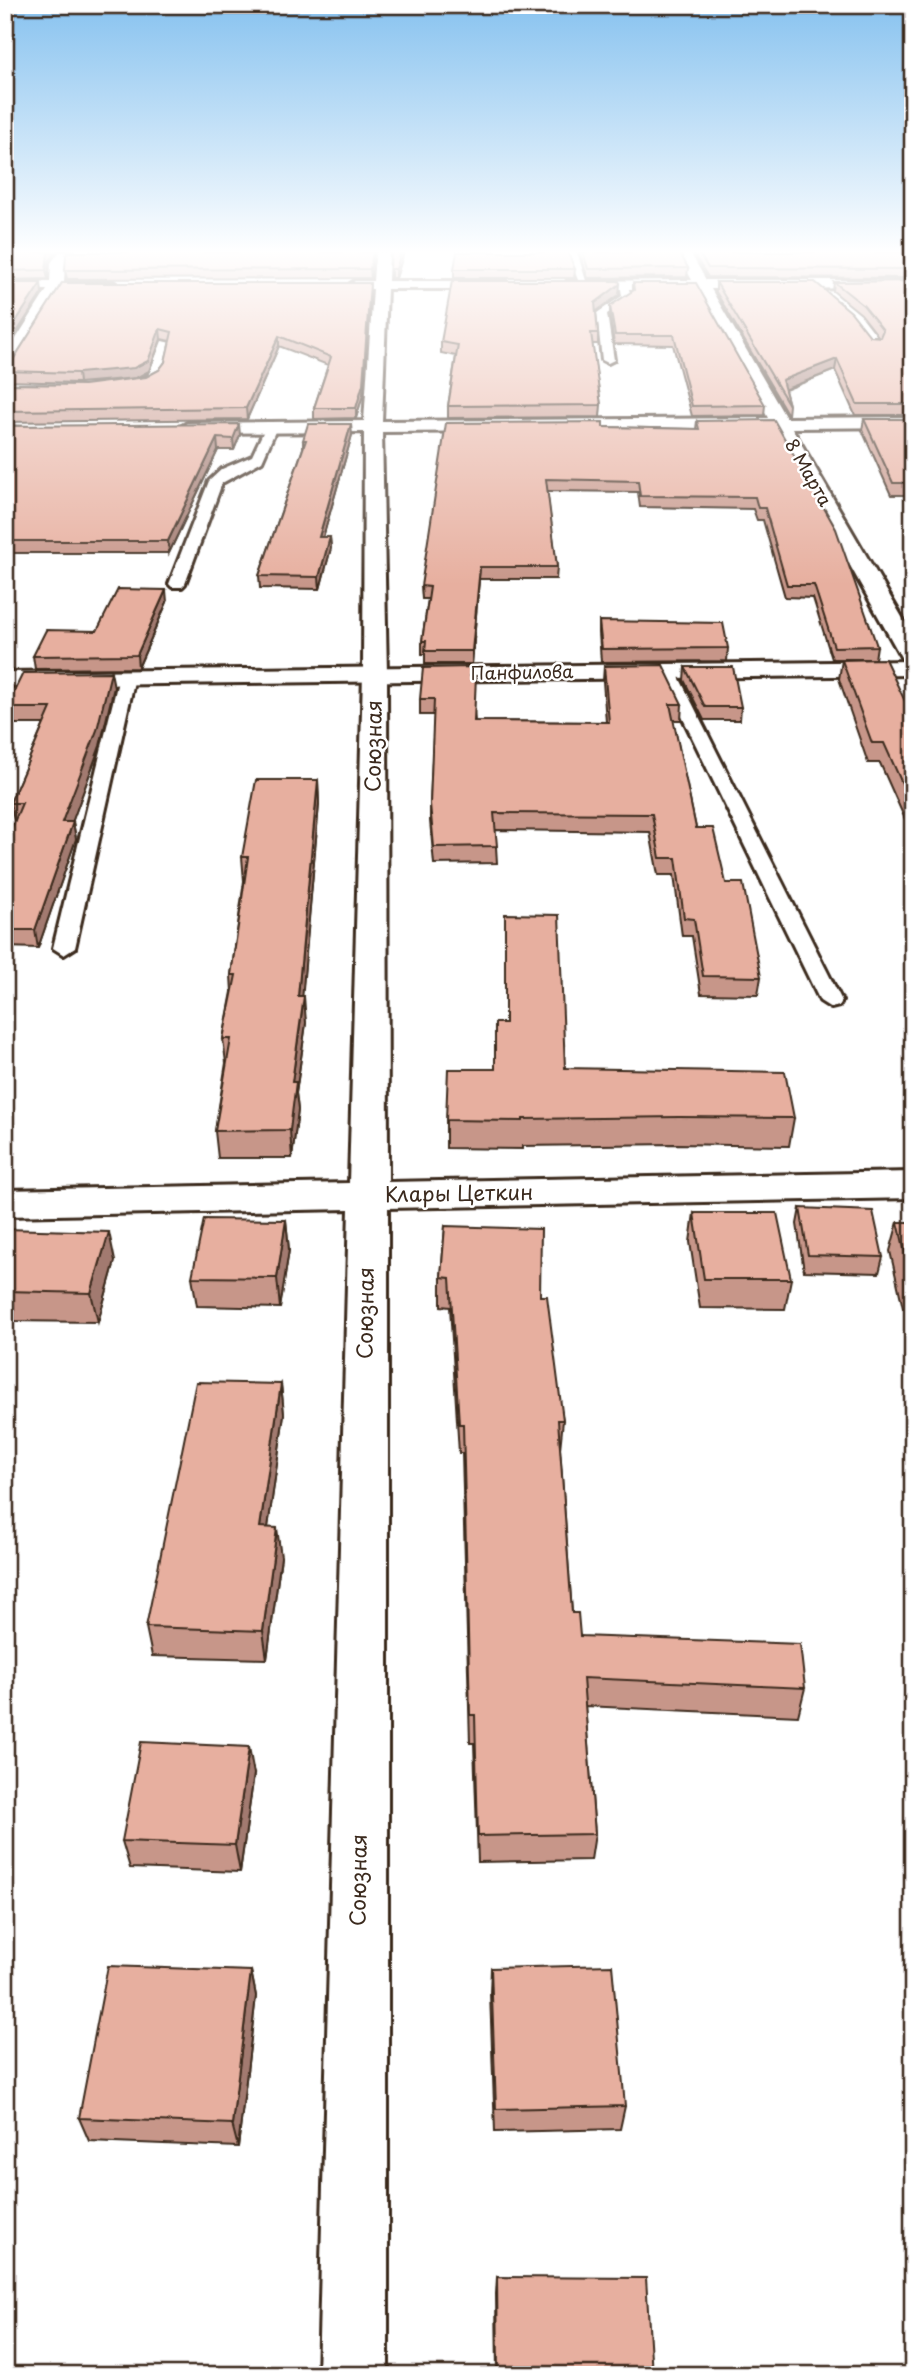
<svg xmlns="http://www.w3.org/2000/svg" width="918" height="2380" font-family="'Playpen Sans',sans-serif">
<style>
.lines{fill:none;stroke-linecap:round;stroke-linejoin:round}
.lane-casing{stroke:#3b2a1e;stroke-width:6}
.street-casing{stroke:#3b2a1e;stroke-width:6}
.secondary-casing{stroke:#3b2a1e;stroke-width:6}
.lane{fill:#fff;fill-rule:evenodd}
.street{fill:#fff;fill-rule:evenodd}
.secondary{fill:#fff;fill-rule:evenodd}
.wall{fill:#c79689;stroke:#3b2a1e;stroke-width:2}
.shaded-wall{fill:#a27a6f;stroke:#3b2a1e;stroke-width:2}
.building{fill:#e7af9f;stroke:#3b2a1e;stroke-width:2}
.labels{text-anchor:middle;stroke-width:5;stroke-linejoin:round;paint-order:stroke}
.far-street-label{font-size:18px;fill:#3b2a1e;stroke:#fff}
.street-label{font-size:21px;fill:#3b2a1e;stroke:#fff}
</style>
<rect width="100%" height="100%" fill="#fff"/>
<filter id="ink" filterUnits="userSpaceOnUse"><feTurbulence type="fractalNoise" baseFrequency=".0143" numOctaves="2"/><feDisplacementMap in="SourceGraphic" scale="14" xChannelSelector="R" yChannelSelector="G"/><feConvolveMatrix kernelMatrix="1 2 1 2 8 2 1 2 1" color-interpolation-filters="sRGB"/></filter>
<g filter="url(#ink)">
<g class="lines">
<defs>
<g id="lane">
<polygon points="567,252 577,252 588,287 580,285"/>
<polygon points="620,282 626,282 632,297 607,314 614,360 608,363 602,360 597,313 622,296"/>
<polygon points="162,341 171,343 157,380 125,388 125,384 148,376"/>
<polygon points="267,424 277,427 262,461 222,483 185,584 182,587 172,587 169,584 209,481 222,469 252,456"/>
<polygon points="668,666 676,671 842,1001 839,1006 831,1008 820,1001 660,671"/>
<polygon points="127,672 135,677 75,948 64,955 53,948 119,677"/>
</g>
<g id="street">
<polygon points="59,252 73,252 65,263 64,282 113,282 120,286 113,290 62,290 13,369 5,374 5,356 47,290 5,290 5,282 50,282 51,263"/>
<polygon points="375,252 389,252 388,281 505,281 512,285 505,289 387,289 382,421 768,418 697,289 568,289 561,285 568,281 692,280 676,252 690,252 706,280 913,280 913,288 711,289 786,418 913,417 913,427 792,428 913,636 913,664 904,662 901,657 774,429 382,432 387,674 388,1182 913,1172 913,1198 388,1208 388,2375 318,2375 349,1209 5,1216 5,1190 349,1183 363,674 364,432 187,433 178,428 187,423 364,421 373,289 355,289 348,285 355,281 373,281"/>
</g>
<polygon id="secondary" points="913,661 913,675 5,686 5,672"/>
</defs>
<use href="#lane" class="lane-casing"/>
<use href="#street" class="street-casing"/>
<use href="#secondary" class="secondary-casing"/>
<use href="#lane" class="lane"/>
<use href="#street" class="street"/>
<use href="#secondary" class="secondary"/>
</g>
<g class="wall">
<polygon points="5,252 57,252 49,261 48,279 5,280"/>
<polygon points="375,252 371,278 67,279 65,270"/>
<polygon points="391,252 404,252 396,278 391,278"/>
<polygon points="579,252 679,252 688,268 687,277 588,278"/>
<polygon points="692,252 913,252 913,278 708,277"/>
<polygon points="454,269 575,269 574,278 454,278"/>
<polygon points="913,281 913,415 855,415 835,370 785,390 789,405 788,415 716,292 716,282 870,336 878,336 861,314 833,291 834,282"/>
<polygon points="62,283 370,293 363,395 356,418 314,419 314,408 328,365 279,346 247,419 5,422 5,384 84,385 146,377 159,370 165,362 170,341 161,339 149,371 136,378 79,383 5,381 5,365 13,360"/>
<polygon points="633,283 765,405 764,415 692,416 673,345 614,344 610,315 610,306 633,291"/>
<polygon points="619,295 596,312 598,333 598,344 592,344 601,405 600,417 448,418 448,406 456,356 441,353 441,342"/>
<polygon points="864,419 913,419 913,495 891,495 862,430"/>
<polygon points="697,421 877,646 875,659 832,659 813,598 785,597 763,520 757,520 753,509 640,507 638,492 547,491 557,567 556,579 479,579 472,664 425,664 425,654 422,654 422,641 428,599 422,599 421,586 603,427 696,429"/>
<polygon points="5,425 240,435 234,450 218,450 169,553 5,553"/>
<polygon points="352,435 323,537 330,537 331,548 320,589 260,588 259,576 303,448 303,440"/>
<polygon points="167,602 138,668 35,669 33,656"/>
<polygon points="599,621 728,648 727,661 601,662 599,633"/>
<polygon points="842,660 913,718 913,830 909,819 905,819 880,763 868,763 839,679"/>
<polygon points="604,666 682,704 681,720 673,720 696,828 726,883 761,977 758,995 701,994 692,936 682,936 674,875 658,875 650,832 495,830 497,863 434,864 430,821 430,804 434,715 420,715 420,699 470,667 475,721 606,722 603,681"/>
<polygon points="685,667 741,707 740,720 704,720 684,680"/>
<polygon points="114,687 100,746 72,822 73,822 76,839 38,948 5,947 5,844 15,820 14,820 10,803 44,724 9,724 6,708"/>
<polygon points="318,780 319,804 302,996 306,1023 296,1093 298,1110 292,1158 218,1158 215,1131 226,1063 223,1039 232,992 231,975 244,881 242,857"/>
<polygon points="565,1068 794,1118 789,1146 676,1144 522,1146 522,1149 446,1148 446,1120"/>
<polygon points="800,1208 883,1257 879,1273 804,1271 797,1224"/>
<polygon points="694,1213 791,1279 785,1309 700,1308 690,1242"/>
<polygon points="286,1220 289,1250 280,1308 197,1306 192,1277"/>
<polygon points="898,1222 913,1222 913,1308 903,1308 890,1251"/>
<polygon points="445,1226 540,1296 563,1420 560,1449 572,1613 580,1636 805,1688 798,1716 585,1706 595,1834 591,1860 478,1862 474,1743 470,1743 462,1453 459,1453 450,1307 441,1306 441,1277"/>
<polygon points="5,1229 115,1261 98,1322 5,1321"/>
<polygon points="281,1384 284,1414 268,1527 281,1557 267,1659 152,1656 146,1627"/>
<polygon points="254,1774 240,1872 130,1868 122,1841"/>
<polygon points="491,1968 625,2106 620,2129 495,2132 490,1993"/>
<polygon points="251,1971 256,1996 238,2147 89,2141 79,2118"/>
<polygon points="497,2277 652,2375 497,2375 496,2294"/>
</g>
<g class="shaded-wall">
<polygon points="57,252 49,261 48,279 46,270 48,253"/>
<polygon points="373,252 375,252 371,278 370,269"/>
<polygon points="401,252 404,252 396,278 396,269"/>
<polygon points="41,283 42,293 5,351 5,338"/>
<polygon points="370,283 363,395 356,418 356,408"/>
<polygon points="620,284 619,295 594,313 595,303"/>
<polygon points="160,329 161,339 149,371 136,378 79,383 78,373"/>
<polygon points="279,336 279,346 247,419 246,408"/>
<polygon points="837,359 835,370 781,391 782,380"/>
<polygon points="239,424 240,435 234,450 233,439"/>
<polygon points="351,424 352,435 320,548 319,537"/>
<polygon points="217,438 218,450 169,553 168,541"/>
<polygon points="330,537 331,548 320,589 319,577"/>
<polygon points="480,567 479,579 472,664 472,651"/>
<polygon points="166,590 167,602 138,668 137,655"/>
<polygon points="111,672 114,687 100,746 66,839 62,822"/>
<polygon points="318,780 319,804 300,1023 298,996"/>
<polygon points="73,822 76,839 38,948 35,930"/>
<polygon points="304,996 306,1023 296,1093 298,1110 292,1158 290,1130 292,1082"/>
<polygon points="286,1220 289,1250 280,1308 277,1278"/>
<polygon points="109,1232 115,1261 98,1322 91,1293"/>
<polygon points="281,1384 284,1414 264,1556 260,1527"/>
<polygon points="277,1528 281,1557 267,1659 263,1631"/>
<polygon points="249,1747 254,1774 240,1872 235,1845"/>
<polygon points="251,1971 256,1996 238,2147 232,2124"/>
</g>
<g class="building">
<polygon points="5,252 48,252 46,270 5,271"/>
<polygon points="68,252 373,252 370,269 65,270 66,255"/>
<polygon points="391,252 401,252 396,269 390,269"/>
<polygon points="457,252 568,252 575,269 454,269"/>
<polygon points="583,252 679,252 688,268 588,269"/>
<polygon points="698,252 913,252 913,269 708,268"/>
<polygon points="452,281 619,281 620,284 595,303 598,333 591,333 601,405 448,406 458,345 441,342"/>
<polygon points="913,281 913,404 857,404 837,359 782,380 789,405 716,282 815,282 851,312 870,336 880,337 883,330 863,305 834,282"/>
<polygon points="5,283 41,283 5,338"/>
<polygon points="62,283 370,283 363,384 356,408 314,408 331,357 279,336 246,408 5,411 5,384 84,385 146,377 159,370 165,362 172,332 160,329 148,361 134,368 78,373 5,371 5,365 13,360"/>
<polygon points="633,283 696,283 765,405 692,406 674,335 615,335 610,306 634,290"/>
<polygon points="864,419 913,419 913,483 893,483"/>
<polygon points="774,420 836,529 877,646 834,647 814,585 787,585 765,508 758,508 755,497 640,496 638,481 546,479 557,567 480,567 472,651 425,651 426,641 422,641 430,587 421,586 446,423 603,422 603,427 699,429 697,421"/>
<polygon points="239,424 233,439 217,438 168,541 5,541 5,426"/>
<polygon points="308,424 351,424 319,537 330,537 319,577 259,576 306,440 303,440"/>
<polygon points="118,589 166,590 137,655 33,656 46,630 97,631"/>
<polygon points="599,621 723,623 728,648 602,649"/>
<polygon points="885,659 913,718 913,799 909,799 884,743 872,743 842,660"/>
<polygon points="663,665 682,704 670,704 696,828 713,828 726,883 743,883 761,977 703,976 694,919 684,918 676,858 660,858 652,814 494,813 497,846 434,847 430,804 434,699 420,699 423,668 470,667 470,676 476,676 474,721 609,722 604,666"/>
<polygon points="685,667 733,667 741,707 705,707"/>
<polygon points="111,672 97,730 62,822 73,822 35,930 5,930 5,844 22,803 10,803 51,708 6,708 23,673"/>
<polygon points="256,780 318,780 298,996 304,996 292,1082 296,1082 290,1130 215,1131 231,1039 223,1039 236,975 231,975 248,857 242,857"/>
<polygon points="505,914 559,915 565,1068 785,1072 794,1118 679,1117 523,1119 523,1121 446,1120 448,1069 495,1069 495,1023 505,1023"/>
<polygon points="800,1208 873,1211 883,1257 808,1255"/>
<polygon points="694,1213 777,1213 791,1279 704,1279"/>
<polygon points="204,1219 286,1220 277,1278 192,1277"/>
<polygon points="898,1222 913,1222 913,1278 911,1278"/>
<polygon points="445,1226 541,1229 540,1296 547,1296 563,1420 558,1420 572,1613 578,1613 580,1636 800,1644 805,1688 583,1678 595,1834 478,1836 475,1715 470,1715 463,1424 459,1424 450,1278 441,1277"/>
<polygon points="5,1229 109,1232 91,1293 5,1291"/>
<polygon points="196,1382 281,1384 260,1527 277,1528 263,1631 146,1627"/>
<polygon points="141,1742 249,1747 235,1845 122,1841"/>
<polygon points="612,1965 625,2106 496,2109 491,1968"/>
<polygon points="108,1966 251,1971 232,2124 79,2118"/>
<polygon points="497,2277 646,2278 652,2375 498,2375"/>
</g>
</g>
<linearGradient id="sky" x2="0" y2="1"><stop stop-color="#87c2ef"/><stop offset="0.43" stop-color="#fff"/><stop offset="1" stop-color="#fff" stop-opacity="0"/></linearGradient>
<rect width="918" height="585" fill="url(#sky)"/>
<g class="labels">
<g class="far-street-label">
<text transform="translate(808 473) rotate(60)" y="6">8 Марта</text>
<text transform="translate(522 673) rotate(-1)" y="6">Панфилова</text>
</g>
<g class="street-label">
<text transform="translate(374 746) rotate(-89)" y="7">Союзная</text>
<text transform="translate(459 1194) rotate(-1)" y="7">Клары Цеткин</text>
<text transform="translate(366 1313) rotate(-89)" y="7">Союзная</text>
<text transform="translate(359 1880) rotate(-89)" y="7">Союзная</text>
</g>
</g>
<rect width="918" height="2380" fill="none" stroke="#fff" stroke-width="28"/>
<rect x="14" y="14" width="890" height="2352" fill="none" stroke="#3b2a1e" stroke-width="2.5" filter="url(#ink)"/>
</svg>
